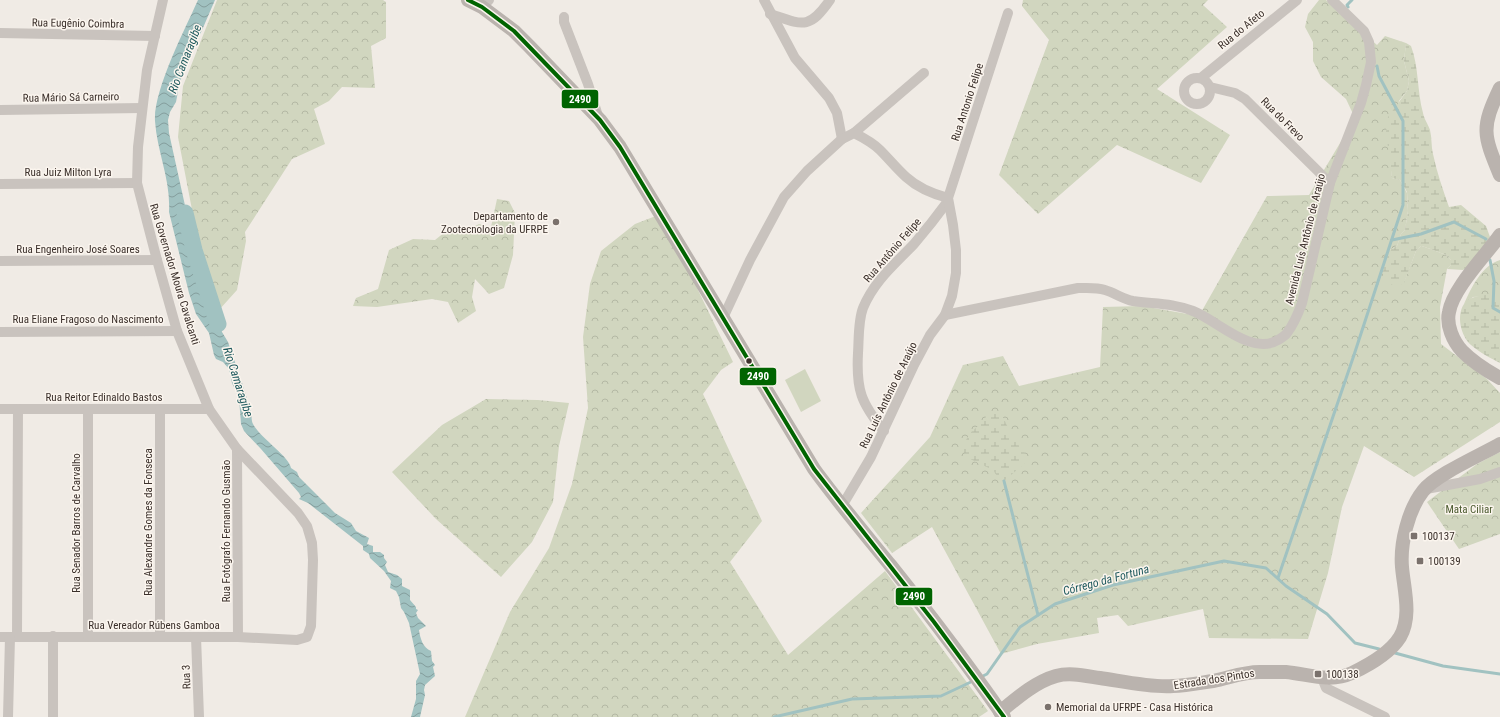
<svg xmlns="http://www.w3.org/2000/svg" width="1500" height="717" font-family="'Roboto Condensed',sans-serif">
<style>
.green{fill:#d1d6bf}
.forest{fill:url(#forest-crowns)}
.wetland{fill:url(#wetland-marsh)}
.water{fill:url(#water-waves)}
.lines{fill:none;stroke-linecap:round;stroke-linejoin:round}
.stream{stroke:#a1c2c1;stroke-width:3}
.river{stroke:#a1c2c1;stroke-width:17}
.street{stroke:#c9c3be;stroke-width:10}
.secondary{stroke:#bab3ae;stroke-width:14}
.bus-1-casing{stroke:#fbf5ee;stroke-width:7}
.bus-1{stroke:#006400;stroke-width:4}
.poi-dot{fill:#7a716c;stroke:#fbf5ee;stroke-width:1.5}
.bus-dot{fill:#3b302b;stroke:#fbf5ee;stroke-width:1.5}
.labels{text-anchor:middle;stroke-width:3;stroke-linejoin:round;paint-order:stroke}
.street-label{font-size:11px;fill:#3b302b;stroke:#fbf5ee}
.poi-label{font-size:11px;fill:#3b302b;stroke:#fbf5ee;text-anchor:start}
.park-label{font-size:11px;fill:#4a5a2e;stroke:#fbf5ee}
.water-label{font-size:12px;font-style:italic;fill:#1f5a5e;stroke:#fbf5ee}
.line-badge{stroke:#fbf5ee;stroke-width:1.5}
.badge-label{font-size:11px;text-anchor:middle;font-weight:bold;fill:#fff}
</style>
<defs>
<pattern id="forest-crowns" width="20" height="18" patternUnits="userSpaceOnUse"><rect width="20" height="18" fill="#d1d6bf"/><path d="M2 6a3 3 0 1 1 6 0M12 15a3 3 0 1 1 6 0" fill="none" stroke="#b4b8a4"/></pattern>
<pattern id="wetland-marsh" width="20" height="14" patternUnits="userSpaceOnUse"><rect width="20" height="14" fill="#d1d6bf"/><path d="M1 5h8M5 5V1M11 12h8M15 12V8" fill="none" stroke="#b4b8a4"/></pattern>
<pattern id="water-waves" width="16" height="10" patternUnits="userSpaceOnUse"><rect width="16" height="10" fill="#a1c2c1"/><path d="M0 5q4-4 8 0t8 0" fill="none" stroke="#849e9d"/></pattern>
</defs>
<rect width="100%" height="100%" fill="#f0ebe5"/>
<polygon class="green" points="805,369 821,401 801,412 785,380"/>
<g class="forest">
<polygon points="217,0 383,0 386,2 386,38 371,46 375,88 342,87 329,101 314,109 325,144 292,159 245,232 246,241 237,290 219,310 205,266 194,220 178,137 183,86"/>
<polygon points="1023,0 1208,0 1203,5 1227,27 1157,89 1230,135 1201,183 1117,145 1038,214 999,175 1049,40 1022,6"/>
<path d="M1319 0H1326L1377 45 1385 36 1406 43 1404 61 1409 81 1407 91 1399 101 1390 155 1392 178 1400 180 1407 193 1408 211 1405 230 1401 234 1397 246 1388 251 1404 282 1416 251 1421 246C1423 246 1444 254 1446 255 1448 256 1449 259 1451 260V265L1447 269 1440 307 1441 344 1487 379 1500 393V422L1414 477 1364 446 1342 507 1328 573 1308 639 1209 638 1203 609 1128 626 1118 615 1097 618 1099 633 1037 644 1001 654 932 527 892 553 861 513 930 437 963 365 1003 356 1019 386 1100 367 1103 307 1142 306 1199 316 1267 196 1309 195 1349 128 1354 116 1346 99 1321 77 1313 61V42L1305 27 1308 14Z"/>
<polygon points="497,199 509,201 515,213 513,255 504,288 489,294 475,279 472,297 476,311 458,323 448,302 432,299 377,307 353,306 356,298 378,289 389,250 413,239 435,240 445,232 467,230 479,224 491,227"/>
<polygon points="661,214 733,362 721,370 703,394 762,521 730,562 788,655 885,571 988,711 979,717 465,717 510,612 549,548 572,484 588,408 583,337 590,284 601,251 635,224"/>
<path d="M1500 260V295L1473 297 1464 304C1471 288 1482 265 1500 260Z"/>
<polygon points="486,399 538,400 569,403 559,446 553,502 532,542 501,577 436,519 392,472 442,425"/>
<polygon points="1500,452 1500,534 1459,549 1427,502 1477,464"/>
</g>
<g class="wetland">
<path d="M1406 43 1411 46C1419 67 1417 91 1423 113 1424 119 1428 124 1430 130 1432 138 1431 146 1433 154 1437 173 1443 190 1449 207L1461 205 1486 226 1490 237 1473 263 1463 270 1447 269 1451 265V260C1449 259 1448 256 1446 255 1444 254 1423 246 1421 246L1416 251 1404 283 1395 287 1384 278 1379 262 1388 251 1397 246 1401 234 1405 230 1408 211 1407 192 1400 180 1392 178 1386 132 1388 117 1407 91 1409 81 1404 61Z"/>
<path d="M1486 295H1500V363C1490 358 1479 352 1471 345 1461 336 1456 316 1464 304 1469 297 1478 296 1486 295Z"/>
<polygon points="988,412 1002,415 1012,436 1026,455 1024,464 1004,481 999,479 993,470 968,458 961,449 970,433 984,421"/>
</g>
<path class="water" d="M198 0H215L180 81 176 102 170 112 168 120 169 133 186 210 190 217 191 224 190 239 192 268 198 282 200 291 208 303 212 302 222 332 228 342C236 365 244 387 250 409 252 414 251 420 253 424 260 438 289 456 291 468L297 472 299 477 335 513 351 523 356 531 369 538 367 544 373 546V552H380L384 555V558L387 562 385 565 388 572 397 575 402 579V586L410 590V600L416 607V609L418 610 416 613 418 618 426 626 419 630C420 638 423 648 431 651L432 661 435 665 433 667 435 676 425 685 424 690 425 695 420 717H411L416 699V681L420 674 409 623 404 612 401 608 399 597 396 591 390 588 391 581 384 571 370 558 369 554 363 550V546L308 503 299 499 301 497 299 493 261 449 244 431 241 424 239 398 232 383 229 369 223 362 216 359 214 355 209 333 196 314 189 293 169 212C171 180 157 152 155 121 153 91 185 29 198 0Z"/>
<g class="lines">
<g class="stream">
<polyline points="1348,7 1347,5 1352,0"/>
<polyline points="1392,240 1421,234 1454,222 1486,239"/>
<polyline points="1490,260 1494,281 1493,308 1500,312"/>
<polyline points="1004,481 1038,615"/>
<polyline points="1278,578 1354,355 1403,205 1403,121 1379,76 1377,66"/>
<polyline points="1395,653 1443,666 1500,674"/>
<polyline points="981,677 987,674 1020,627 1055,604 1113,585 1224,561 1266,568 1286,586 1327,614 1355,643 1379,649"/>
<polyline points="774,717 852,699 941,696 973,681"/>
</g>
<polyline class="river" points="185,213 194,250 218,324"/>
<g class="street">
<polyline points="764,0 795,58 829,98 837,113 842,139"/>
<polyline points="482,7 489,0"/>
<path d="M770 14C803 25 809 30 830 0"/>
<polyline points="564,17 564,22 588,84 598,116"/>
<polyline points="0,33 155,36"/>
<circle cx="1197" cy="91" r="13"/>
<polyline points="1201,78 1297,0"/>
<polyline points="1210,87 1235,93 1245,99 1330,183"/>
<polyline points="0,110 142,108"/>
<polyline points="854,133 924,73"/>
<polyline points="0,184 137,183"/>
<polyline points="0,261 157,260"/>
<path d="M945 315 1078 288C1087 288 1096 287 1105 290 1115 293 1123 299 1133 301 1154 304 1173 303 1193 311 1217 320 1251 356 1278 340 1281 338 1285 336 1287 333 1294 324 1298 314 1302 303L1330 183 1361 103 1366 85 1371 62 1369 42 1364 31 1332 0"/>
<path d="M723 318 750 260 784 197 807 171 842 139 854 133C864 138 873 143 880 150 889 159 897 169 906 177 918 188 933 194 948 198"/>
<polyline points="0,332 177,331"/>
<polyline points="0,409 209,409"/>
<polyline points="160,409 160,636"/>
<path d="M884 431C861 403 856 390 858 353 859 339 858 321 863 308 874 281 895 264 914 244 926 230 937 216 948 201"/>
<polyline points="237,449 238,637"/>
<polyline points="1426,489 1480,479 1500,472"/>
<polyline points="842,506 871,457 914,365 930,335 945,315 952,296 956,273 956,250 953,225 948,198 1008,13"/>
<polyline points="53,636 53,717"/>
<polyline points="0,637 238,637 297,640 307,637 311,626 313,560 312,543 307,526 298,513 237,449 209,409 177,331 157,260 137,183 138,147 147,70 163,0"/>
<polyline points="17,637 18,409"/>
<polyline points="88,637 88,409"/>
<polyline points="196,637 199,717"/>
<polyline points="1322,678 1326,688 1385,717"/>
<polyline points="8,717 10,637"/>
</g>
<g class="secondary">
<path d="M468 0 482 7 514 31 529 46 600 120 620 147 814 469C838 502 865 534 891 566 930 615 968 665 1004 717"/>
<path d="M1500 88C1481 128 1483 134 1500 175"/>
<path d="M1500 235C1486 255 1453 288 1449 312 1446 325 1453 341 1462 351 1473 362 1487 371 1500 378"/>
<path d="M1000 712C1017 698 1035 682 1056 676 1070 672 1086 676 1100 678 1121 681 1152 688 1173 686 1186 686 1200 683 1213 681 1229 678 1245 671 1262 672 1270 672 1278 672 1286 672 1308 674 1330 683 1352 673 1369 665 1390 653 1400 637 1412 616 1404 590 1402 567 1400 544 1408 510 1423 491 1435 475 1481 455 1500 444"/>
</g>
<defs>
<polyline id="bus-1" points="468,0 482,7 514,31 600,120 620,147 814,469 934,622 1004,717"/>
</defs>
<use href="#bus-1" class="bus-1-casing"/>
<use href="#bus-1" class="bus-1"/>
</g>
<g class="poi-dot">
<circle cx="556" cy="222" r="4"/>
<rect x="1410" y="532" width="8" height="8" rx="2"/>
<rect x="1416" y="557" width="8" height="8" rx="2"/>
<rect x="1314" y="670" width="8" height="8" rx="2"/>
<circle cx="1048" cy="707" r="4"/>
</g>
<circle class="bus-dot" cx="749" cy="361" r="3.5"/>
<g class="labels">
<g class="street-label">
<text transform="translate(78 23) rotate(1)" y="4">Rua Eugênio Coimbra</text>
<text transform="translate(1241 29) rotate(-39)" y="4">Rua do Afeto</text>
<text transform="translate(71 97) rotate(-1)" y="4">Rua Mário Sá Carneiro</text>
<text transform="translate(967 102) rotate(-72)" y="4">Rua Antonio Felipe</text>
<text transform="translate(1283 119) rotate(45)" y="4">Rua do Frevo</text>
<text x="68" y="176">Rua Juiz Milton Lyra</text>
<text transform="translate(1305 239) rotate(-76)" y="4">Avenida Luís Antônio de Araújo</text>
<text x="78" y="253">Rua Engenheiro José Soares</text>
<text transform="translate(892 250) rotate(-49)" y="4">Rua Antônio Felipe</text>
<text transform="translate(175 274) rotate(73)" y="4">Rua Governador Moura Cavalcanti</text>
<text x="88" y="323">Rua Eliane Fragoso do Nascimento</text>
<text transform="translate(888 395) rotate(-64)" y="4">Rua Luís Antônio de Araújo</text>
<text x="104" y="401">Rua Reitor Edinaldo Bastos</text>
<text transform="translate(148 522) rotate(-90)" y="4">Rua Alexandre Gomes da Fonseca</text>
<text transform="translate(76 523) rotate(-90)" y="4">Rua Senador Barros de Carvalho</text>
<text transform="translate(226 531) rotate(-90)" y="4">Rua Fotógrafo Fernando Gusmão</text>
<text x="154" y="629">Rua Vereador Rúbens Gamboa</text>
<text transform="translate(186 677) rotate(-92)" y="4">Rua 3</text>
<text transform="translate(1214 679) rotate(-9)" y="4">Estrada dos Pintos</text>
</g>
<g class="poi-label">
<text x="548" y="220" text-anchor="end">Departamento de<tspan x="548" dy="13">Zootecnologia da UFRPE</tspan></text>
<text x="1422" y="540">100137</text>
<text x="1428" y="565">100139</text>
<text x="1326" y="678">100138</text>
<text x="1056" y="711">Memorial da UFRPE - Casa Histórica</text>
</g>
<g class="park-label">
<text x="1469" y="513">Mata Ciliar</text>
</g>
<g class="water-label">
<text transform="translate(185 59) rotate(-69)" y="4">Rio Camaragibe</text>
<text transform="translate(238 382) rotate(72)" y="4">Rio Camaragibe</text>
<text transform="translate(1106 580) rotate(-15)" y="4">Córrego da Fortuna</text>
</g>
</g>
<g class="line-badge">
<rect x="561" y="89" width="38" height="20" rx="4" fill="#006400"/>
<rect x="739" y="367" width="38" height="19" rx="4" fill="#006400"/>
<rect x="895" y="587" width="38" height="19" rx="4" fill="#006400"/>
</g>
<g class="badge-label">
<text x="580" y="103">2490</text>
<text x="758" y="380">2490</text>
<text x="914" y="600">2490</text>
</g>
</svg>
